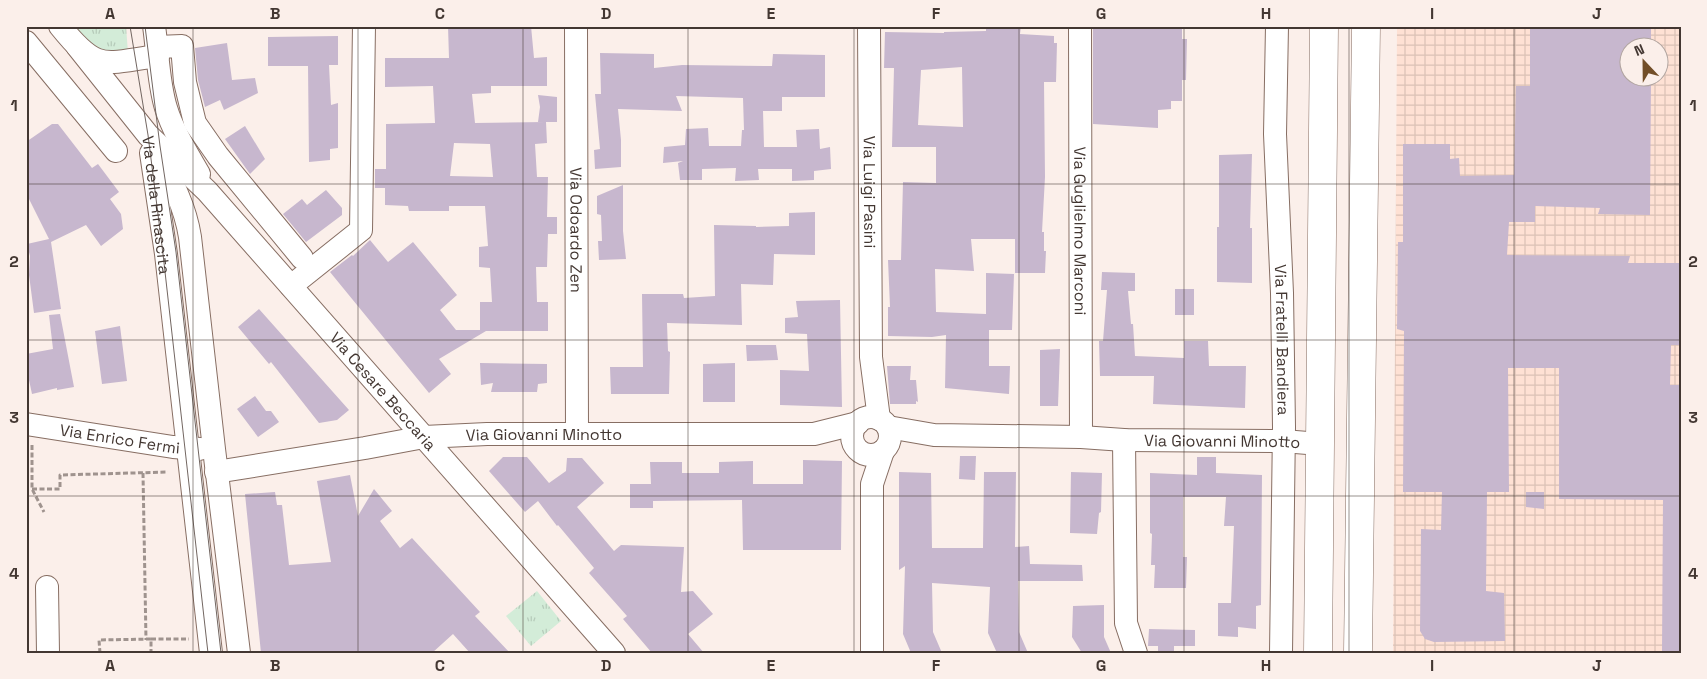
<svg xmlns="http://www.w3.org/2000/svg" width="1707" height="679" font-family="'Space Grotesk',sans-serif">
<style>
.industrial{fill:url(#industrial-grid);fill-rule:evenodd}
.grass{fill:url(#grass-tufts)}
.building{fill:#c7b7ce;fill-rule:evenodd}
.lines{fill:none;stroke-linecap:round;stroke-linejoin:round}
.minor-casing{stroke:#876e63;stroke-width:24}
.major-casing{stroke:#876e63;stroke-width:29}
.path{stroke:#9f938e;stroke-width:3;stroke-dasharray:5 2.5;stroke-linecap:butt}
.minor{stroke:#fff;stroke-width:22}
.major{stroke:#fff;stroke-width:28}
.tram{stroke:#726661;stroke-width:1}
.grid{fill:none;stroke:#433732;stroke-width:1;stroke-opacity:0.55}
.labels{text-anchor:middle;stroke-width:5;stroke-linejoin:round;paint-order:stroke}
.street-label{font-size:16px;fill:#433732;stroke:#fbefea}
.neatline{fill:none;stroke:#433732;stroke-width:2}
.grid-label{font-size:16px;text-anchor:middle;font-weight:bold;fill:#433732}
</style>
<defs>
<pattern id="industrial-grid" width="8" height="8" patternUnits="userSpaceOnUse" patternTransform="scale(1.25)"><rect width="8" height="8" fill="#fee1d4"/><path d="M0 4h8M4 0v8" fill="none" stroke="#dbc2b6"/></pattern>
<pattern id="grass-tufts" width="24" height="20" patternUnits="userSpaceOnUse" patternTransform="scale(1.25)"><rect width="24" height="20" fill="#d3ecd8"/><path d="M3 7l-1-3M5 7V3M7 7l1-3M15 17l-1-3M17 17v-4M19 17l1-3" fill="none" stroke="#b6cbba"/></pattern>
</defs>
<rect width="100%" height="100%" fill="#fbefea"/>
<path class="industrial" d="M1397 26H1681V653H1393ZM1630 48H1660V78H1630Z"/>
<g class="grass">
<polygon points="73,26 126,26 128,53 98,51"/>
<polygon points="537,591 561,621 531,646 506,616"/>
</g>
<g class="building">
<path d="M448 26H531L534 58 547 57V86H491V93L472 94 475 123 546 122 547 143 535 144 537 177H548L547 217H557V234H548L547 267H536L537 302H548V331H486L439 359 451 374 429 393 330 272 352 255 353 256 370 240 388 262 413 242 457 295 440 310 456 330H480V302H492L490 268 479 267V247L488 246 485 206H449V211H409L408 206 385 205V188H375V169H386V124L435 123 433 86 385 87V58H449ZM454 143 490 144 493 177 450 176Z"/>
<path d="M986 26H1021L1020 34 1054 36V43H1057L1056 82H1044L1045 177 1042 232H1044V251H1046L1045 273H1015V239H971L974 271 935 269 936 312 986 314V273L1014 274 1012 330H989V366H1010L1009 394 945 388 946 335 932 337 888 336V307H890L888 260H901L903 182 936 183V147H892L894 68H884L885 32 944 33V32L986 31ZM962 67 963 127 918 125 921 70Z"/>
<polygon points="1093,26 1182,26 1182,39 1187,39 1186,80 1182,80 1182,101 1171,101 1171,109 1158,110 1158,128 1093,124"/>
<polygon points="1530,26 1651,26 1651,48 1630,48 1630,78 1651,78 1650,215 1598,214 1600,208 1535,206 1535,222 1509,222 1507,255 1630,256 1628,263 1681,263 1681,345 1671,345 1670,385 1681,385 1681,653 1662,653 1663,500 1559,499 1559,368 1508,368 1509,492 1487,492 1486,591 1504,593 1505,641 1434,642 1425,639 1420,631 1421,529 1441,530 1442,492 1403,492 1404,331 1397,329 1398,242 1403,242 1403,144 1450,144 1450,159 1459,158 1460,176 1514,175 1516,86 1530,86"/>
<polygon points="338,36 338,65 329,65 331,105 338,103 338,148 330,149 330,160 309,162 308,66 268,66 268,37"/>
<polygon points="227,43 232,80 255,78 258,93 224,110 220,100 205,107 198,80 195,48"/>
<polygon points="600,53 654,54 654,68 682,65 772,66 773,54 825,55 825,97 782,97 782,111 763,111 764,147 797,147 796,130 819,129 820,149 830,147 831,169 814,171 814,180 792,181 792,169 758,169 759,180 735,181 736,168 702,169 702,180 680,180 678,163 683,161 663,163 664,147 685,145 686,129 708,128 709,146 741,146 742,130 744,130 743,98 676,96 682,111 618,109 621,140 621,167 595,169 594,150 600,149 595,94 601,94"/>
<polygon points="538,95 557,97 557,122 538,122 540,107"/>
<polygon points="52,124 58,124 92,168 98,164 119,192 110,199 121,214 123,229 101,246 86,225 51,242 61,309 34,313 29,275 30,256 27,244 49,239 26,193 26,142"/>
<polygon points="245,126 265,159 250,174 225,139"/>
<polygon points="1252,154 1250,228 1252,228 1252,283 1217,282 1217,227 1219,227 1219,155"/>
<polygon points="623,185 623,231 626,259 599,260 598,241 602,241 601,215 597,214 597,196"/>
<polygon points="326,190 342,208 342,215 306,242 283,214 302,199 307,205"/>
<polygon points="815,212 815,255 774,254 773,285 741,284 742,325 667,323 668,351 670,352 669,394 611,394 610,367 643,367 642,294 683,294 684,298 715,296 714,225 756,226 756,227 789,226 789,213"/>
<polygon points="1102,272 1135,273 1135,291 1128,291 1131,324 1133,324 1135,356 1184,358 1184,341 1208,341 1209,366 1246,366 1245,408 1153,404 1154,376 1100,376 1099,341 1103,341 1107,290 1101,290"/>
<rect x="1175" y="289" width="19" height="26"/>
<polygon points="840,300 842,407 780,405 780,370 809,371 807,334 785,333 785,318 798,317 796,301"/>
<polygon points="259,309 349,410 337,420 319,423 271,362 269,364 238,327"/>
<polygon points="60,314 74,387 57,390 57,388 32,394 26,366 26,354 53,349 49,315"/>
<polygon points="120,326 127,381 102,384 95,331"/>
<polygon points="746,345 776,345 778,360 747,361"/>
<polygon points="1060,349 1058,406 1040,406 1040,350"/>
<polygon points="480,363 547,364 547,383 538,384 537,392 491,392 493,383 481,385"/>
<polygon points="735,363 735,402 703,402 703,364"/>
<polygon points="887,366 911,366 910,380 916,380 918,402 916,401 916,404 890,404"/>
<polygon points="255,396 266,411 271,411 279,422 258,437 237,409"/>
<polygon points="960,456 976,456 975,480 959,479"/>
<polygon points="503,457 527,457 549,483 566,471 567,458 582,458 604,483 577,507 614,551 621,545 684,547 681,592 693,591 713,614 688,634 704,653 652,653 623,619 627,616 589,573 594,568 558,525 557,526 538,501 525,512 489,471"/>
<polygon points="1197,457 1216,457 1216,473 1262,475 1261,605 1256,606 1256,629 1238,627 1238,637 1218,636 1218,603 1231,603 1234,526 1224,526 1226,497 1183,497 1183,557 1187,557 1186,588 1154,588 1155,565 1151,565 1152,534 1150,533 1150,473 1197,475"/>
<polygon points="803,460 842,461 841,550 743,550 742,500 653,501 653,508 630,508 630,484 651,484 650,462 682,462 682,473 719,473 719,462 753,461 753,484 803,484"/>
<polygon points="899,472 931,473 932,548 983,548 984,472 1016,472 1015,547 1029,546 1030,564 1082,565 1083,581 1018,581 1019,632 1028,653 997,653 988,633 990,587 932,583 933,632 942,653 911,653 903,634 905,566 899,570"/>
<polygon points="1071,472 1102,473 1101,512 1099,513 1097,534 1070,533"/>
<polygon points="350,475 358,516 374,489 392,511 380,521 400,548 412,538 480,612 475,616 510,653 470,653 453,634 432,653 261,653 245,494 275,492 277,505 282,505 289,565 331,562 317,481"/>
<polygon points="1526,492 1544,492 1544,509 1526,507"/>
<polygon points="1104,605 1104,637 1111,653 1082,653 1072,637 1073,606"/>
<polygon points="1149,629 1195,630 1195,646 1174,646 1174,653 1158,653 1158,646 1148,646"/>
</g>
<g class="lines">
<defs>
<g id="minor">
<path d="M60 26C98 73 103 63 158 56"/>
<path d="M154 26C158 53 158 82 166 108 173 131 187 153 199 174"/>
<path id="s1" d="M576 26 577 434"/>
<path id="s2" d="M869 26 871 357 879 419"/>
<path id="s3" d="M1080 26 1081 437"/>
<path id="s4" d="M1277 26 1275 134 1282 293 1284 427 1281 653"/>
<polyline points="26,42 116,151"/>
<path id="s5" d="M77 46 148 135 207 191 614 653"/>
<polyline points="157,47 182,46 185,82 195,123 218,156 302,258"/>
<path d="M156 152C171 180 185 205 190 237L214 449 239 653"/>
<polyline points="151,153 166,254 211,653"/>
<polyline points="291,286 361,230 364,26"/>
<circle cx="871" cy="436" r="19"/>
<path id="s6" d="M26 424 173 447 200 449"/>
<path id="s7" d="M888 427 934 435 1081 437 1124 440 1283 441 1320 444"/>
<polyline points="1124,440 1126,623 1136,653"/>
<path id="s8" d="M216 472 365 448 424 437 487 434H814L858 423"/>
<polyline points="47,587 48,653"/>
<polyline points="872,653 872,484 883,451"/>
</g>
<g id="major">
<polyline points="1318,653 1324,26"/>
<polyline points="1358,653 1366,26"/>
</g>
</defs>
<use href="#minor" class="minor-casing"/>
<use href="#major" class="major-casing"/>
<g class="path">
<polyline points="32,445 32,489 44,512"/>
<polyline points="143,473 146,640"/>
<polyline points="32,489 60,489 60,475 168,472"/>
<polyline points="151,639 189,639"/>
<polyline points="100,653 99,640 151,639 151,653"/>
</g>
<use href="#minor" class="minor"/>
<use href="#major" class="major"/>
<g class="tram">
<path id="s9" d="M130 26 148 135 163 254 208 653"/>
<polyline points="145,26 160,146 176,252 221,653"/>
</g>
</g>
<path class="grid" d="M193 26V653M358 26V653M523 26V653M688 26V653M854 26V653M1019 26V653M1184 26V653M1349 26V653M1514 26V653M26 184H1681M26 340H1681M26 496H1681"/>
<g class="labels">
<g class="street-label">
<text dy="6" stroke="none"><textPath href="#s2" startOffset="166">Via Luigi Pasini</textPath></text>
<text dy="6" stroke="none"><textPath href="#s9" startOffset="181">Via della Rinascita</textPath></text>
<text dy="6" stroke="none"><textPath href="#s1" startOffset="204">Via Odoardo Zen</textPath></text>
<text dy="6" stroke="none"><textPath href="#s3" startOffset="205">Via Guglielmo Marconi</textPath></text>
<text dy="6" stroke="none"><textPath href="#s4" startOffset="314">Via Fratelli Bandiera</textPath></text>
<text dy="6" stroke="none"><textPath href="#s5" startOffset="462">Via Cesare Beccaria</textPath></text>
<text dy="6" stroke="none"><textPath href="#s8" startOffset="331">Via Giovanni Minotto</textPath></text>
<text dy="6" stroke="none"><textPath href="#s6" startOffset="95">Via Enrico Fermi</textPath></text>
<text dy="6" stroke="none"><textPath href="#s7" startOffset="335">Via Giovanni Minotto</textPath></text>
</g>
</g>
<rect width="1707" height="679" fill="none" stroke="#fbefea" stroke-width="55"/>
<g transform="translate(1644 62) rotate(338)"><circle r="24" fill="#fbefea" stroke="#b1a5a0"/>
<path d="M0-4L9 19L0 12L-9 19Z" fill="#724e28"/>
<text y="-8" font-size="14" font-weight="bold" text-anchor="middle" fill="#433732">N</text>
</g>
<rect x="28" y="28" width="1652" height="624" class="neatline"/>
<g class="grid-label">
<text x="110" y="19">A</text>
<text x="275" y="19">B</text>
<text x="440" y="19">C</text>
<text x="606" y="19">D</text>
<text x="771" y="19">E</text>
<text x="936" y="19">F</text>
<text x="1101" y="19">G</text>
<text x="1266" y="19">H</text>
<text x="1432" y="19">I</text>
<text x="1597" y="19">J</text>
<text x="14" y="111">1</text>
<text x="1693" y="111">1</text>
<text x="14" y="267">2</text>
<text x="1693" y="267">2</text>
<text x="14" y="423">3</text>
<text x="1693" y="423">3</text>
<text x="14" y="579">4</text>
<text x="1693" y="579">4</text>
<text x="110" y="671">A</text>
<text x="275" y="671">B</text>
<text x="440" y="671">C</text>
<text x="606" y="671">D</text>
<text x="771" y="671">E</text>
<text x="936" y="671">F</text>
<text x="1101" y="671">G</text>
<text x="1266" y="671">H</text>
<text x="1432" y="671">I</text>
<text x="1597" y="671">J</text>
</g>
</svg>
